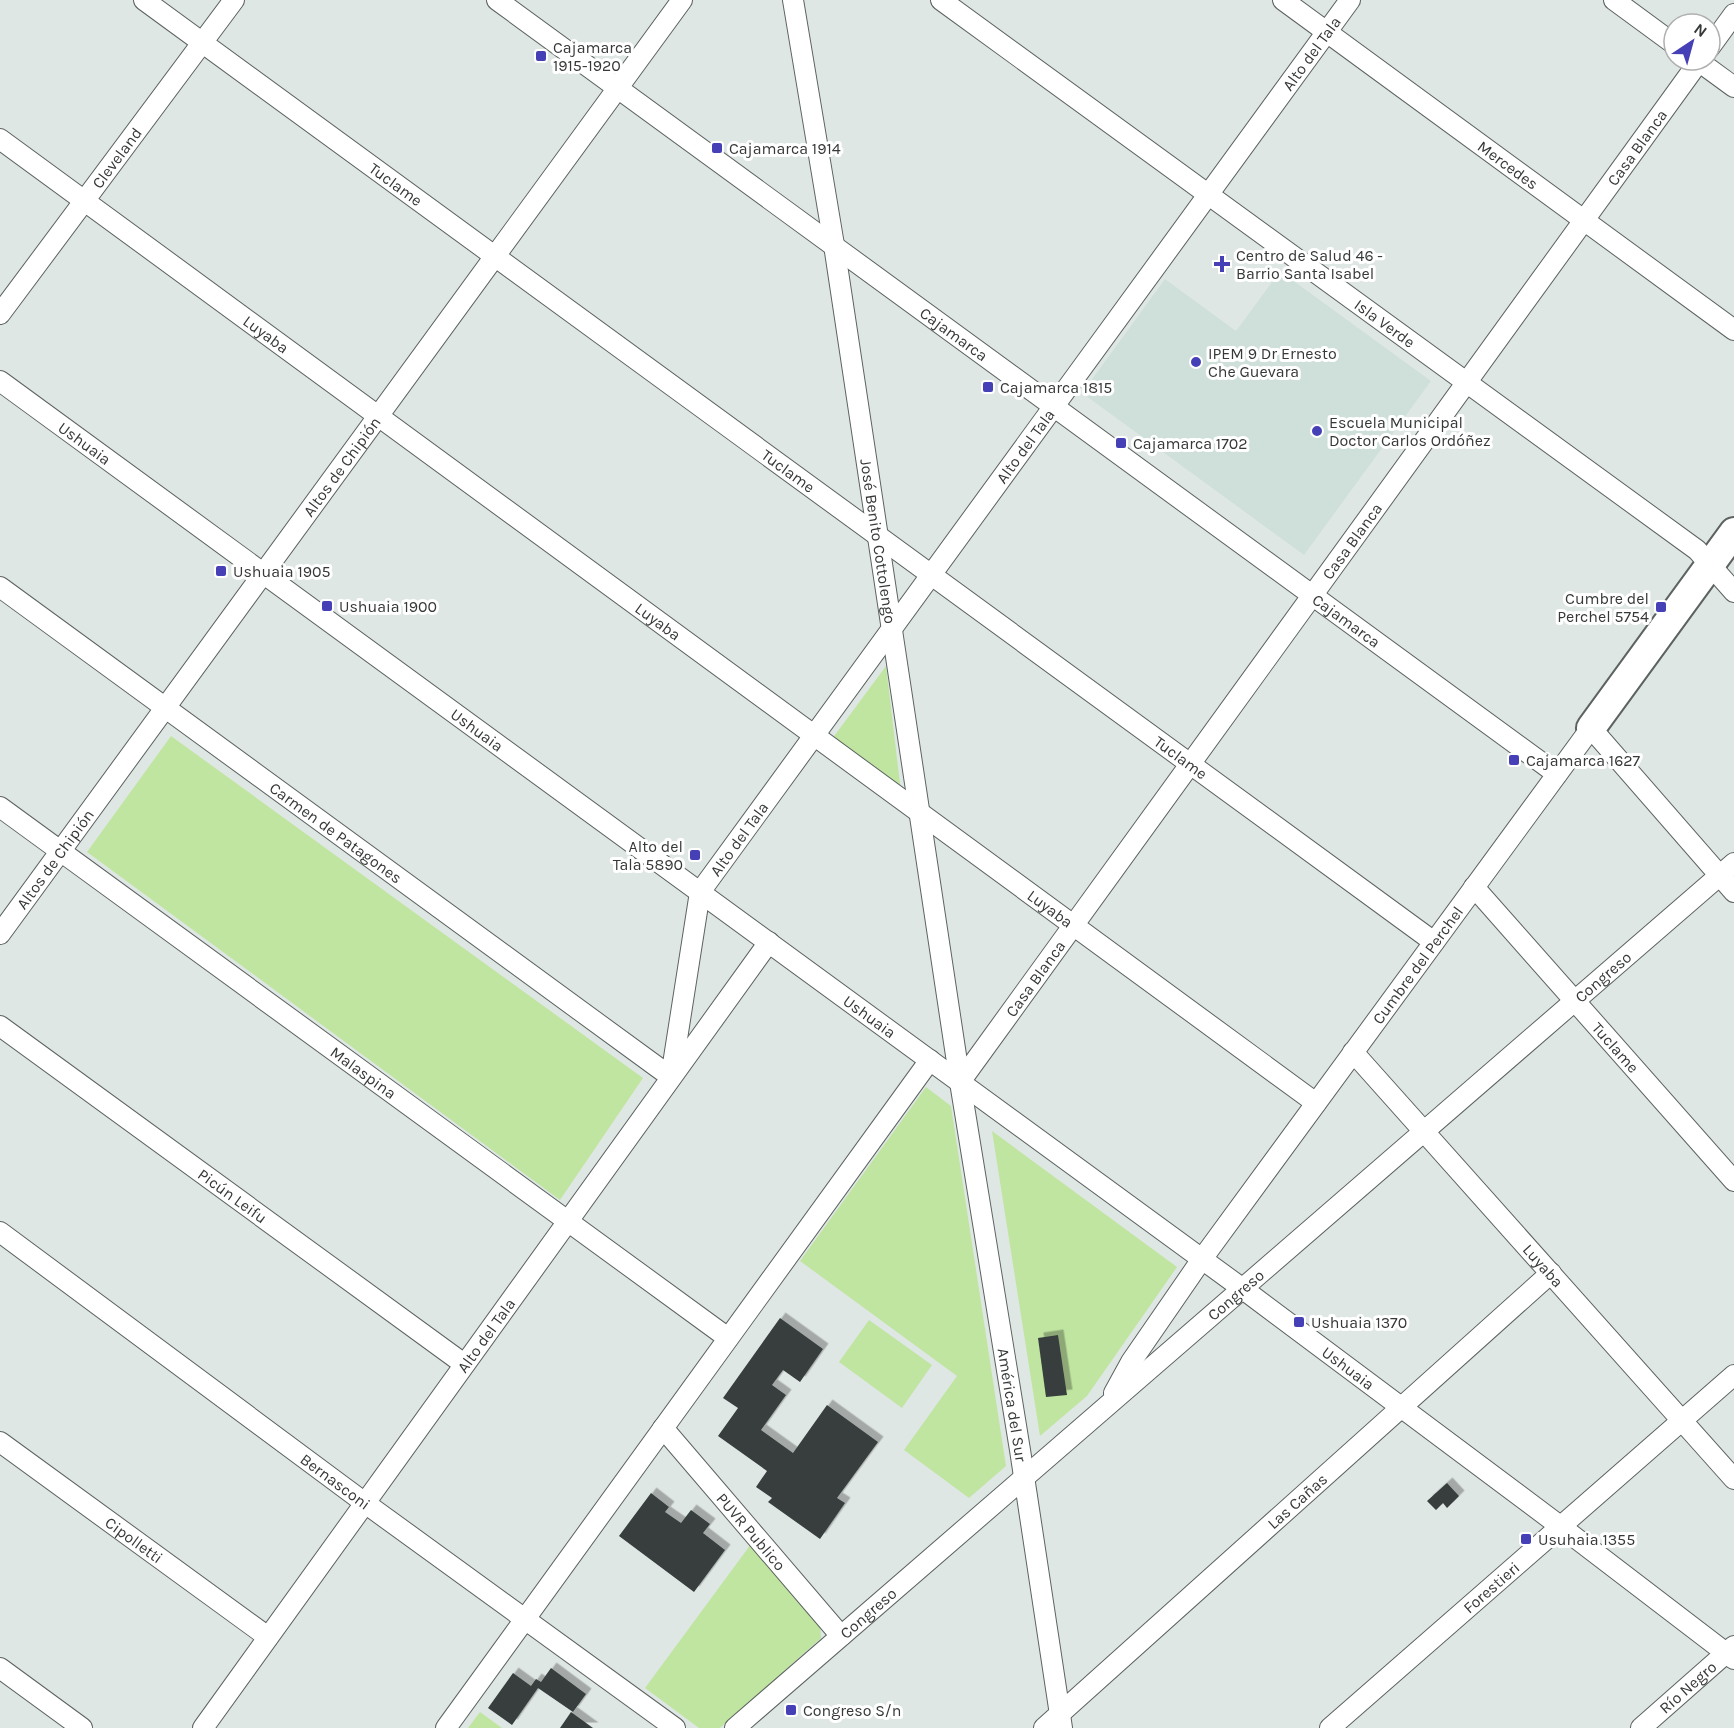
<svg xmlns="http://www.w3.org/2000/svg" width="1734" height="1728" font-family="Karla,sans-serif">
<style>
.built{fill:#cfe0da}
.green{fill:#c0e5a1}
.building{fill:#373e3e;filter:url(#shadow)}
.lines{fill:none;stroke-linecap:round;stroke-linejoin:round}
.street-casing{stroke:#5c6360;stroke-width:22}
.secondary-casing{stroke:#5c6360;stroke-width:32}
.street{stroke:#fff;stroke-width:20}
.secondary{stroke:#fff;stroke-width:28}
.poi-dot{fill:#4640b6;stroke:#fff;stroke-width:2}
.labels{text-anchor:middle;stroke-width:6;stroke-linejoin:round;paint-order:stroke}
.poi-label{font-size:16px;fill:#363938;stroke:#fff;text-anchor:start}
.street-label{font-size:16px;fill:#363938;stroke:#fff}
</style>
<defs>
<filter id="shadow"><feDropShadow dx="5.5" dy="-5.5" stdDeviation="0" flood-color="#0004"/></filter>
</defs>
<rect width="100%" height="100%" fill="#dfe7e5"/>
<polygon class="built" points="1280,271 1431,381 1304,555 1082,393 1165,279 1236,331"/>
<g class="green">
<polygon points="886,666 901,792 832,739"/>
<polygon points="171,736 643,1078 560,1200 87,852"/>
<polygon points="926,1087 951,1106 1006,1466 969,1498 904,1450 957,1376 800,1261"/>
<polygon points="992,1131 1177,1267 1087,1396 1040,1436"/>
<polygon points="869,1320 932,1365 902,1408 839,1362"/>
<polygon points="751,1544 820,1624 821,1638 720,1728 699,1728 645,1688"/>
<polygon points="480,1712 502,1728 468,1728"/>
</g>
<g class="building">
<polygon points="780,1318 823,1349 800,1382 783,1370 772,1385 786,1395 761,1430 793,1453 827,1405 878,1442 837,1498 845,1503 820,1539 768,1502 772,1498 756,1487 767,1471 718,1436 738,1408 723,1398"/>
<polygon points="1058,1335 1067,1395 1046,1397 1038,1338"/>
<polygon points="1447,1483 1459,1496 1447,1508 1443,1503 1436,1510 1427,1501"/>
<polygon points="651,1493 669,1507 665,1512 681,1523 691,1510 710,1524 703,1533 725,1550 694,1592 619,1536"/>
<polygon points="551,1668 586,1694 573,1712 538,1688 512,1725 488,1708 513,1673 531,1686 536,1679 541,1682"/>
<polygon points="571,1712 593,1728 560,1728"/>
</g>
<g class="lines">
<defs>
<g id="street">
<path id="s1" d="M144 0 1434 942"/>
<path id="s2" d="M497 0 1557 774"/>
<path id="s3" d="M793 0 834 245 960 1082 1020 1450 1062 1728"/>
<path id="s4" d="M941 0 1697 550 1734 592"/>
<path id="s5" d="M1283 0 1734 330"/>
<polyline points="1614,0 1674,44"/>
<polyline points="1710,47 1734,14"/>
<polyline points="1697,60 1734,87"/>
<path id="s6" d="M0 139 1316 1103"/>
<path id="s7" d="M0 314 234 0"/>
<path id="s8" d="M0 381 1243 1289 1560 1526 1734 1659"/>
<path id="s9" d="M0 587 671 1077 700 892 1350 0"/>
<path id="s10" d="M0 807 728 1338"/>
<path id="s11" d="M1474 887 1734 1181"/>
<path id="s12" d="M0 934 682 0"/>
<path id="s13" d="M0 1026 464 1364"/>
<path id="s14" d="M1353 1052 1734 1479"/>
<path id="s15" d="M960 1082 1700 60"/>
<path id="s16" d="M0 1232 365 1503 675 1728"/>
<path id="s17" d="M1114 1393 1131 1362 1202 1259 1591 728 1734 892"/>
<path id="s18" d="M663 1428 841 1636"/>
<path id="s19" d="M0 1442 268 1637"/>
<polyline points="0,1668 82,1728"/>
<path id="s20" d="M203 1728 769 942"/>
<polyline points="446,1728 930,1060"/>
<path id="s21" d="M735 1728 1734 863"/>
<path id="s22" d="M1044 1728 1551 1273"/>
<path id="s23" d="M1330 1728 1734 1375"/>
<path id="s24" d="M1641 1728 1734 1646"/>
</g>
<polyline id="secondary" points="1591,728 1734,532"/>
</defs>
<use href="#street" class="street-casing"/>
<use href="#secondary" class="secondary-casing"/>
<use href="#street" class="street"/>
<use href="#secondary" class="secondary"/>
</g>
<g class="poi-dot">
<rect x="535" y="50" width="12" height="12" rx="3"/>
<rect x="711" y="142" width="12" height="12" rx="3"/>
<path d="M1219 255h6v6h6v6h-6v6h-6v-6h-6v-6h6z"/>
<circle cx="1196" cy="362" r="6"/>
<rect x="982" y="381" width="12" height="12" rx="3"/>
<circle cx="1317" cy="431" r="6"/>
<rect x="1115" y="437" width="12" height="12" rx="3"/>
<rect x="215" y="565" width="12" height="12" rx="3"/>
<rect x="321" y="600" width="12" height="12" rx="3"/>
<rect x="1655" y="601" width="12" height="12" rx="3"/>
<rect x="1508" y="754" width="12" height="12" rx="3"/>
<rect x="689" y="849" width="12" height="12" rx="3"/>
<rect x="1293" y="1316" width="12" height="12" rx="3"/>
<rect x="1520" y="1533" width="12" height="12" rx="3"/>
<rect x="785" y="1704" width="12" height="12" rx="3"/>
</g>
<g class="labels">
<g class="poi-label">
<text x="553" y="53">Cajamarca<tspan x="553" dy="18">1915-1920</tspan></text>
<text x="729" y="154">Cajamarca 1914</text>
<text x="1236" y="261">Centro de Salud 46 -<tspan x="1236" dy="18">Barrio Santa Isabel</tspan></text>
<text x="1208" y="359">IPEM 9 Dr Ernesto<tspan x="1208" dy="18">Che Guevara</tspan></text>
<text x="1000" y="393">Cajamarca 1815</text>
<text x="1329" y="428">Escuela Municipal<tspan x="1329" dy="18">Doctor Carlos Ordóñez</tspan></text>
<text x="1133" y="449">Cajamarca 1702</text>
<text x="233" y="577">Ushuaia 1905</text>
<text x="1649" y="604" text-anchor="end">Cumbre del<tspan x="1649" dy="18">Perchel 5754</tspan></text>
<text x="339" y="612">Ushuaia 1900</text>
<text x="1526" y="766">Cajamarca 1627</text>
<text x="683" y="852" text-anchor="end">Alto del<tspan x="683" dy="18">Tala 5890</tspan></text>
<text x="1311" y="1328">Ushuaia 1370</text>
<text x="1538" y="1545">Usuhaia 1355</text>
<text x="803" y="1716">Congreso S/n</text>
</g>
<g class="street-label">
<text dy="6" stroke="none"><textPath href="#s9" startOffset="2056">Alto del Tala</textPath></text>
<text dy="6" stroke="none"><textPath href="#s15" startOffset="1154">Casa Blanca</textPath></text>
<text dy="6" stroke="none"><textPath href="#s7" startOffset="195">Cleveland</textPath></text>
<text dy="6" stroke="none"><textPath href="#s5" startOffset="279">Mercedes</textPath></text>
<text dy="6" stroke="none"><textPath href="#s1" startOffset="312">Tuclame</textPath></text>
<text dy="6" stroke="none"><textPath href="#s4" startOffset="549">Isla Verde</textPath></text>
<text dy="6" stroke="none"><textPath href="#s6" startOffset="330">Luyaba</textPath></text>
<text dy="6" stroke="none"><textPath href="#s2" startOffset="566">Cajamarca</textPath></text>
<text dy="6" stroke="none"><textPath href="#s8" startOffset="105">Ushuaia</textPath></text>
<text dy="6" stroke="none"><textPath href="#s9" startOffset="1570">Alto del Tala</textPath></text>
<text dy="6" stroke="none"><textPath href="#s12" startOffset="579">Altos de Chipión</textPath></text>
<text dy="6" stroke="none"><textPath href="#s1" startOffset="798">Tuclame</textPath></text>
<text dy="6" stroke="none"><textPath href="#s3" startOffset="548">José Benito Cottolengo</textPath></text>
<text dy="6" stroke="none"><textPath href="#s15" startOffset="668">Casa Blanca</textPath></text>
<text dy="6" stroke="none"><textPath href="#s2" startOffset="1052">Cajamarca</textPath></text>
<text dy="6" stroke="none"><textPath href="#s6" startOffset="816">Luyaba</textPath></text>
<text dy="6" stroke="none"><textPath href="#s8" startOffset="591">Ushuaia</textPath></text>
<text dy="6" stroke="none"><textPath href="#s1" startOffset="1284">Tuclame</textPath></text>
<text dy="6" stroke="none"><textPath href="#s9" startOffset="416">Carmen de Patagones</textPath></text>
<text dy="6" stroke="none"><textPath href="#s9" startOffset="1084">Alto del Tala</textPath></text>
<text dy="6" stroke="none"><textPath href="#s12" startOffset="93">Altos de Chipión</textPath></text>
<text dy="6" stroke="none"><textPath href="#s6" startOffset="1302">Luyaba</textPath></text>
<text dy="6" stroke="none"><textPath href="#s17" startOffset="525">Cumbre del Perchel</textPath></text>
<text dy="6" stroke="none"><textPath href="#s21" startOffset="1148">Congreso</textPath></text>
<text dy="6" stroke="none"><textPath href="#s15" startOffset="128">Casa Blanca</textPath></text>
<text dy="6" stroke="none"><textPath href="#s8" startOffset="1077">Ushuaia</textPath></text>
<text dy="6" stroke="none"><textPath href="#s11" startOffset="214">Tuclame</textPath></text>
<text dy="6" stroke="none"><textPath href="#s10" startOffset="450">Malaspina</textPath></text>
<text dy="6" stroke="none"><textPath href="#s13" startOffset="288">Picún Leifu</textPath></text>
<text dy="6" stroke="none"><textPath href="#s14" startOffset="286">Luyaba</textPath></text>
<text dy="6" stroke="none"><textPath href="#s21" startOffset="662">Congreso</textPath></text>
<text dy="6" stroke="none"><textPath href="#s20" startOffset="484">Alto del Tala</textPath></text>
<text dy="6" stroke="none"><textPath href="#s8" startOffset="1671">Ushuaia</textPath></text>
<text dy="6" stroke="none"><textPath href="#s3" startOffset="1422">América del Sur</textPath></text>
<text dy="6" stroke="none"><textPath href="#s16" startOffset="418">Bernasconi</textPath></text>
<text dy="6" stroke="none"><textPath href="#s22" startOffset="340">Las Cañas</textPath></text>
<text dy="6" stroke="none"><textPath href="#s18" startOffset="136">PUVR Publico</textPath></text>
<text dy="6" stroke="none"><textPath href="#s19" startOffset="166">Cipolletti</textPath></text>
<text dy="6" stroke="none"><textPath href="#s23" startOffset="214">Forestieri</textPath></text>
<text dy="6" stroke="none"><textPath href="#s21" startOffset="176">Congreso</textPath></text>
<text dy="6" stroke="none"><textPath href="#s24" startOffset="62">Río Negro</textPath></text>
</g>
</g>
<g transform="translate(1692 42) rotate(36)"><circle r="28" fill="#ffffff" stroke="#afb0af" stroke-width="1.5"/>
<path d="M0-4.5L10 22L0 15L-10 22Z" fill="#4640b6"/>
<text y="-9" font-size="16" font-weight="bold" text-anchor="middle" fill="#363938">N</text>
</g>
</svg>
